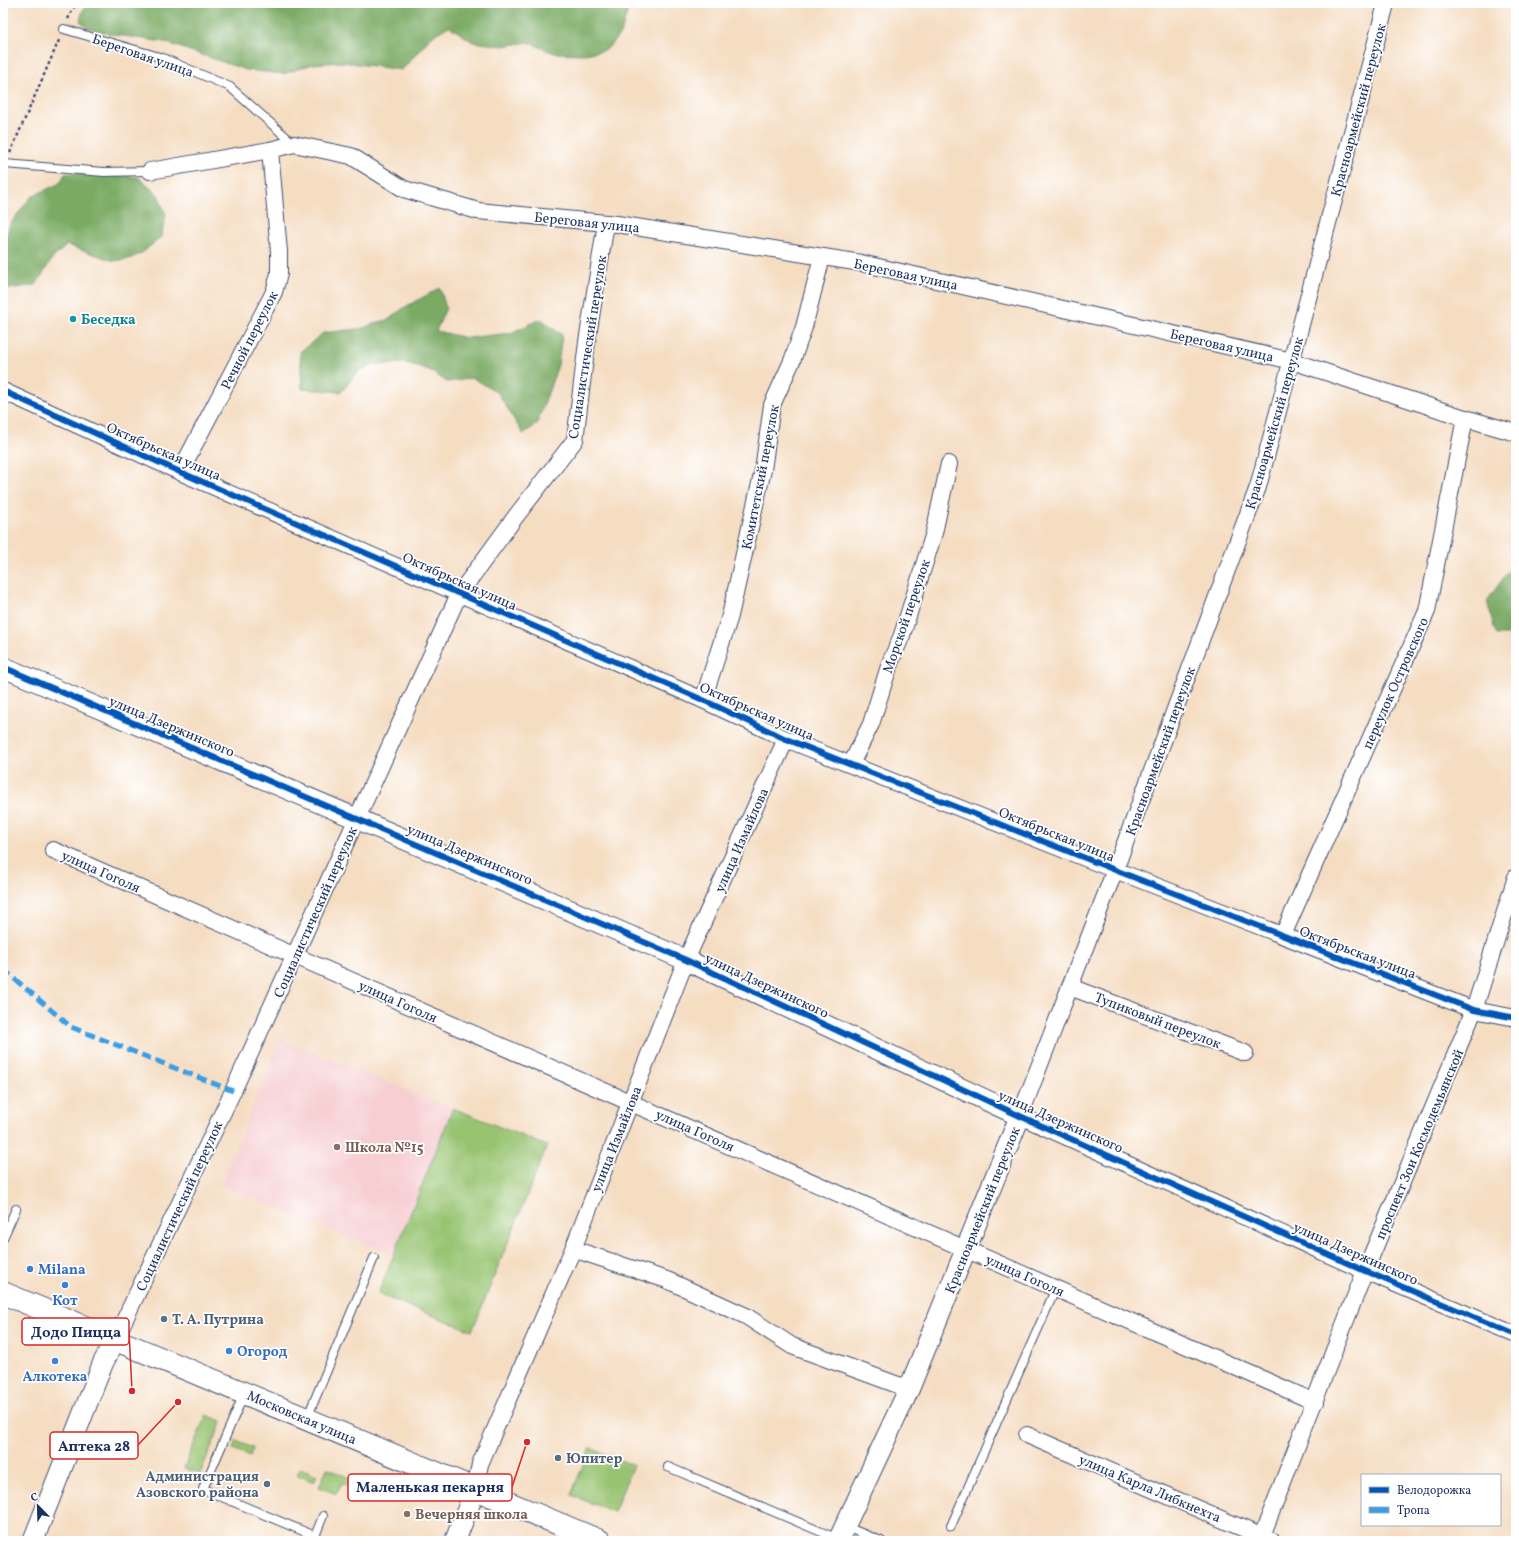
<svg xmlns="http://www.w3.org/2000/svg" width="1519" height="1544" font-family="Vollkorn,serif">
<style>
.built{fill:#f7cfd3}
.green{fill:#98c472;stroke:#5a7a68}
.forest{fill:#7aaa64;stroke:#4a6c61}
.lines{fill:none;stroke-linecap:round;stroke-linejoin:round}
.service-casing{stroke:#3c496d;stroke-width:10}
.minor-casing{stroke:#3c496d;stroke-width:18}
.tertiary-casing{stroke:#3c496d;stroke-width:22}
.secondary-casing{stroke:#3c496d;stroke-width:24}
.path{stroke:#3c496d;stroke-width:2.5;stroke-dasharray:3 3;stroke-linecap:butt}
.service{stroke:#fff;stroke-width:8}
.minor{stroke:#fff;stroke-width:16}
.tertiary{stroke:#fff;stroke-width:20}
.secondary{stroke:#fff;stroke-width:22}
.quiet{stroke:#3b9de6;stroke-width:5;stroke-dasharray:10 5;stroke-linecap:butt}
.cycleway-casing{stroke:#fff;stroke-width:8}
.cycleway{stroke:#0057b8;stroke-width:6}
.culture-dot{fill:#0f9aa8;stroke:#fff;stroke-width:1.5}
.education-dot{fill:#8d6e63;stroke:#fff;stroke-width:1.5}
.shop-dot{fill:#3f7fe0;stroke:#fff;stroke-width:1.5}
.service-dot{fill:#5c6f8a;stroke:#fff;stroke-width:1.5}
.labels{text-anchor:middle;stroke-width:3.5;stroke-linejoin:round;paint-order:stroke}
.street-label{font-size:14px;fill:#1b2f5e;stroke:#fff}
.culture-label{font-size:14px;font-weight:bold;fill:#0d838f;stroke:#fff;text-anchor:start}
.education-label{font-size:14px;font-weight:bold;fill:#785e54;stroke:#fff;text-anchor:start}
.shop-label{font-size:14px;font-weight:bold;fill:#366cbe;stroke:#fff;text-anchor:start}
.service-label{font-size:14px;font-weight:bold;fill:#4e5e75;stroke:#fff;text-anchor:start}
.leader{fill:none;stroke:#d62828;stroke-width:1.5}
.callout-dot{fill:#d62828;stroke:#fff;stroke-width:1.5}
.callout{fill:#fff;stroke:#d62828;stroke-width:1.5}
.callout-label{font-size:15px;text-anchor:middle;font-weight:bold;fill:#1b2f5e}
</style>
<rect width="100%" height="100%" fill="#fff"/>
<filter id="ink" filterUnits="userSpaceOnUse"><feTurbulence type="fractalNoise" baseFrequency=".025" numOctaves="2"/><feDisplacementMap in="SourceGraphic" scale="8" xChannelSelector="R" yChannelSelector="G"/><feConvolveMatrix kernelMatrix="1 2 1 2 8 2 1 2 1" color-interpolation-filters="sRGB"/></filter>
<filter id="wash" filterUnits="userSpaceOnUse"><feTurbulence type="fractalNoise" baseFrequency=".012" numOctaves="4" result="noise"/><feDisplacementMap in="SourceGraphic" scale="16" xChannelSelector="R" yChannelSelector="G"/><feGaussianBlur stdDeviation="0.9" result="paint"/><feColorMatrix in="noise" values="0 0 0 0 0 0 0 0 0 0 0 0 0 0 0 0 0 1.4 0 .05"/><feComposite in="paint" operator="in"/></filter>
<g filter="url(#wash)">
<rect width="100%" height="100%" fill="#f5ddc2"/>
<polygon class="built" points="280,1039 453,1108 394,1255 220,1185"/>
<g class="green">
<polygon points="453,1108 547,1146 472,1331 378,1294"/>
<polygon points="206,1415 222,1421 200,1474 184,1468"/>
<polygon points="236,1441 253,1448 250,1456 233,1449"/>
<polygon points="590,1448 633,1465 614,1512 571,1495"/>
<polygon points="300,1468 317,1475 314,1482 297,1475"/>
<polygon points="327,1468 377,1490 370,1496 342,1483 336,1494 319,1487"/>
</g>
<g class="forest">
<polygon points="90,3 630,3 621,33 606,50 585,54 554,53 528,42 503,46 473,42 449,26 432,36 402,70 342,62 313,64 283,74 246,70 164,42 111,34 88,28 80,21 83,10"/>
<polygon points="75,173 138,177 158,195 166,215 161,237 142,253 129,259 114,261 67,245 52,259 36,285 3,290 3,246 10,224 31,197 60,183 65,174"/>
<polygon points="440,288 446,308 436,331 467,338 510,333 541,319 562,335 558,365 537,424 523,434 498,393 473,378 447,382 429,370 407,363 373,365 359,371 341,392 302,389 300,352 323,333 364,328 378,322 388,320 405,307"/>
<polygon points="1516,563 1516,635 1496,635 1487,601 1512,566"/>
</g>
</g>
<g filter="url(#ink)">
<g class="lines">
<defs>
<g id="service">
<polyline points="64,29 163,58 230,87 294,144"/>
<polyline points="5,164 104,172 150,171"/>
<polyline points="3,1238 16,1209"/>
<polyline points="244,1394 203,1489 315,1536 323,1516"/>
<polyline points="307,1418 374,1258"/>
<polyline points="668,1467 838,1539"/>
<polyline points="951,1526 1056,1288"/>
<polyline points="846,1527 881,1541"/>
</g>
<g id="minor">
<polyline points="1386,4 1258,487 1115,870 1020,1116 1365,1271 1516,1335"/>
<polyline points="150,171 270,150 294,144 351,156 404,189 478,211 617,224 861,263 1292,361 1465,418 1516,433"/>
<polyline points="3,391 180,472 703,700 786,739 1115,870 1474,1010 1516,1018"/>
<polyline points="180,472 274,292 279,274 279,252 270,150"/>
<polyline points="703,700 730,616 763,470 772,405 792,361 804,327 822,257"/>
<polyline points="851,764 871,724 890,663 902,635 934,533 949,464"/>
<polyline points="53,850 1315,1402"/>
<polyline points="1283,935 1427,611 1465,418"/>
<polyline points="1070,987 1245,1053"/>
<polyline points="573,1249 667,1280 746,1316 792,1346 909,1389"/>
<polyline points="115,1340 233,1091 459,594 516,516 575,440 587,342 606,223"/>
<polyline points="1027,1435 1272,1541"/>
<polyline points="475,1490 480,1464 573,1249 686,960 786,739"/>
<polyline points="1260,1541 1365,1271 1474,1010 1516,877"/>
</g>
<g id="tertiary">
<polyline points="3,667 686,960 1020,1116 909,1389 838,1541"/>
<polyline points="33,1541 103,1363 115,1340"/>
<polyline points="455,1541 475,1490"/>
</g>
<polyline id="secondary" points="3,1293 600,1541"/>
</defs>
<use href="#service" class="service-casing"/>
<use href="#minor" class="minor-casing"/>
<use href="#tertiary" class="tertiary-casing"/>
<use href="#secondary" class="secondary-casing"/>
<g class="path">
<polyline points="68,19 76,3"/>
<polyline points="10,153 60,38"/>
</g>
<use href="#service" class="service"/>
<use href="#minor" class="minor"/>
<use href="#tertiary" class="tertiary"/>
<use href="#secondary" class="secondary"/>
<polyline class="quiet" points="3,969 71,1027 233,1091"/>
<defs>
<g id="cycleway">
<polyline points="3,391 180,472 703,700 786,739 1115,870 1474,1010 1516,1018"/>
<polyline points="3,667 686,960 1020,1116 1365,1271 1516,1335"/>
</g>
</defs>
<use href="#cycleway" class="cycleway-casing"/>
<use href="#cycleway" class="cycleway"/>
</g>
</g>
<circle class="culture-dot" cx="73" cy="319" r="4"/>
<g class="education-dot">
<circle cx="337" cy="1147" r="4"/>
<circle cx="407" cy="1514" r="4"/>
</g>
<g class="shop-dot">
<circle cx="30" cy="1269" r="4"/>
<circle cx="65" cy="1285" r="4"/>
<circle cx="229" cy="1351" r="4"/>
<circle cx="55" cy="1361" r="4"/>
</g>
<g class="service-dot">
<circle cx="164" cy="1319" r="4"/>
<circle cx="558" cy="1458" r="4"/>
<circle cx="267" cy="1484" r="4"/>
</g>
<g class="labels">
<g class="street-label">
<text transform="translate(143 55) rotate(19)" y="5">Береговая улица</text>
<text transform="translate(1358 110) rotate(-75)" y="5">Красноармейский переулок</text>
<text transform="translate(587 222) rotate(6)" y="5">Береговая улица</text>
<text transform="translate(906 274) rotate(12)" y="5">Береговая улица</text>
<text transform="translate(249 340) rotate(-63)" y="5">Речной переулок</text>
<text transform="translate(1222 345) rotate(13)" y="5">Береговая улица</text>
<text transform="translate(587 347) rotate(-81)" y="5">Социалистический переулок</text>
<text transform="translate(1274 423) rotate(-74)" y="5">Красноармейский переулок</text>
<text transform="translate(164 451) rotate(24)" y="5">Октябрьская улица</text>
<text transform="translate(760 477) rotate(-79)" y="5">Комитетский переулок</text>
<text transform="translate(460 581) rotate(24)" y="5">Октябрьская улица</text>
<text transform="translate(906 616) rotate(-71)" y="5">Морской переулок</text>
<text transform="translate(1395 683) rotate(-66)" y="5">переулок Островского</text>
<text transform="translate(757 711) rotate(24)" y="5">Октябрьская улица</text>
<text transform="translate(172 726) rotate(23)" y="5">улица Дзержинского</text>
<text transform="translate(1160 751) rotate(-70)" y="5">Красноармейский переулок</text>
<text transform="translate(1057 834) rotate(22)" y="5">Октябрьская улица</text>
<text transform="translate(741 840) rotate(-66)" y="5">улица Измайлова</text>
<text transform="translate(470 854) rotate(23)" y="5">улица Дзержинского</text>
<text transform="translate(101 871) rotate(24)" y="5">улица Гоголя</text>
<text transform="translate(315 912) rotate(-66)" y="5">Социалистический переулок</text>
<text transform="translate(1358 952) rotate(21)" y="5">Октябрьская улица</text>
<text transform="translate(767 985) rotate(25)" y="5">улица Дзержинского</text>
<text transform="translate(398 1001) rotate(24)" y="5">улица Гоголя</text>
<text transform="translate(1158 1020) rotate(21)" y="5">Тупиковый переулок</text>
<text transform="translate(1061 1121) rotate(24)" y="5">улица Дзержинского</text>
<text transform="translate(695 1130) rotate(24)" y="5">улица Гоголя</text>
<text transform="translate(616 1139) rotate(-68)" y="5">улица Измайлова</text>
<text transform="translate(1419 1144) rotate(-67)" y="5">проспект Зои Космодемьянской</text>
<text transform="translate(179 1206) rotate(-65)" y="5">Социалистический переулок</text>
<text transform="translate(982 1210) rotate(-68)" y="5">Красноармейский переулок</text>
<text transform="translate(1356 1253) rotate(24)" y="5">улица Дзержинского</text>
<text transform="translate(1025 1275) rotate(24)" y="5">улица Гоголя</text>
<text transform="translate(302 1417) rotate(23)" y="5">Московская улица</text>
<text transform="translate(1150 1488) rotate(23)" y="5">улица Карла Либкнехта</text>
</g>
<g class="culture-label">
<text x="81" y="324">Беседка</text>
</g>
<g class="education-label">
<text x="345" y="1152">Школа №15</text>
<text x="415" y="1519">Вечерняя школа</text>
</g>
<g class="shop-label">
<text x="38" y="1274">Milana</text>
<text x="65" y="1305" text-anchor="middle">Кот</text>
<text x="237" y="1356">Огород</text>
<text x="55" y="1381" text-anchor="middle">Алкотека</text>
</g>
<g class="service-label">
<text x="172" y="1324">Т. А. Путрина</text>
<text x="566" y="1463">Юпитер</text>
<text x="259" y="1481" text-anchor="end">Администрация<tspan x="259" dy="16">Азовского района</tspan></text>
</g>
</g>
<path class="leader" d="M132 1391L129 1331M178 1402L138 1445M527 1442L512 1487"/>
<g class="callout-dot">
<circle cx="132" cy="1391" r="4"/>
<circle cx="178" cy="1402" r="4"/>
<circle cx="527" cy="1442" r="4"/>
</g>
<g class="callout">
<rect x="22" y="1318" width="107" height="27" rx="4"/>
<rect x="50" y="1432" width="88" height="27" rx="4"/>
<rect x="348" y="1474" width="164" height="27" rx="4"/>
</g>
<g class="callout-label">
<text x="76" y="1337">Додо Пицца</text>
<text x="94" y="1451">Аптека 28</text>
<text x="430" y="1492">Маленькая пекарня</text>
</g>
<rect width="1519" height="1544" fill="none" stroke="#fff" stroke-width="16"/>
<rect x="1361" y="1474" width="140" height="52" fill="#ffffff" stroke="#a4acbf"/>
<rect x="1369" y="1487" width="20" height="6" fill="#0057b8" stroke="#a4acbf"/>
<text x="1397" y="1494" font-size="12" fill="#1b2f5e">Велодорожка</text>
<rect x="1369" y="1507" width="20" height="6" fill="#3b9de6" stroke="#a4acbf"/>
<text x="1397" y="1514" font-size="12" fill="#1b2f5e">Тропа</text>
<g transform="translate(38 1506) rotate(337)" stroke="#ffffff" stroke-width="3" paint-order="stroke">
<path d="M0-3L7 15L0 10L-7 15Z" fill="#1b2f5e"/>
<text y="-6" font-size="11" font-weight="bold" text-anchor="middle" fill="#1b2f5e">С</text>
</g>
</svg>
